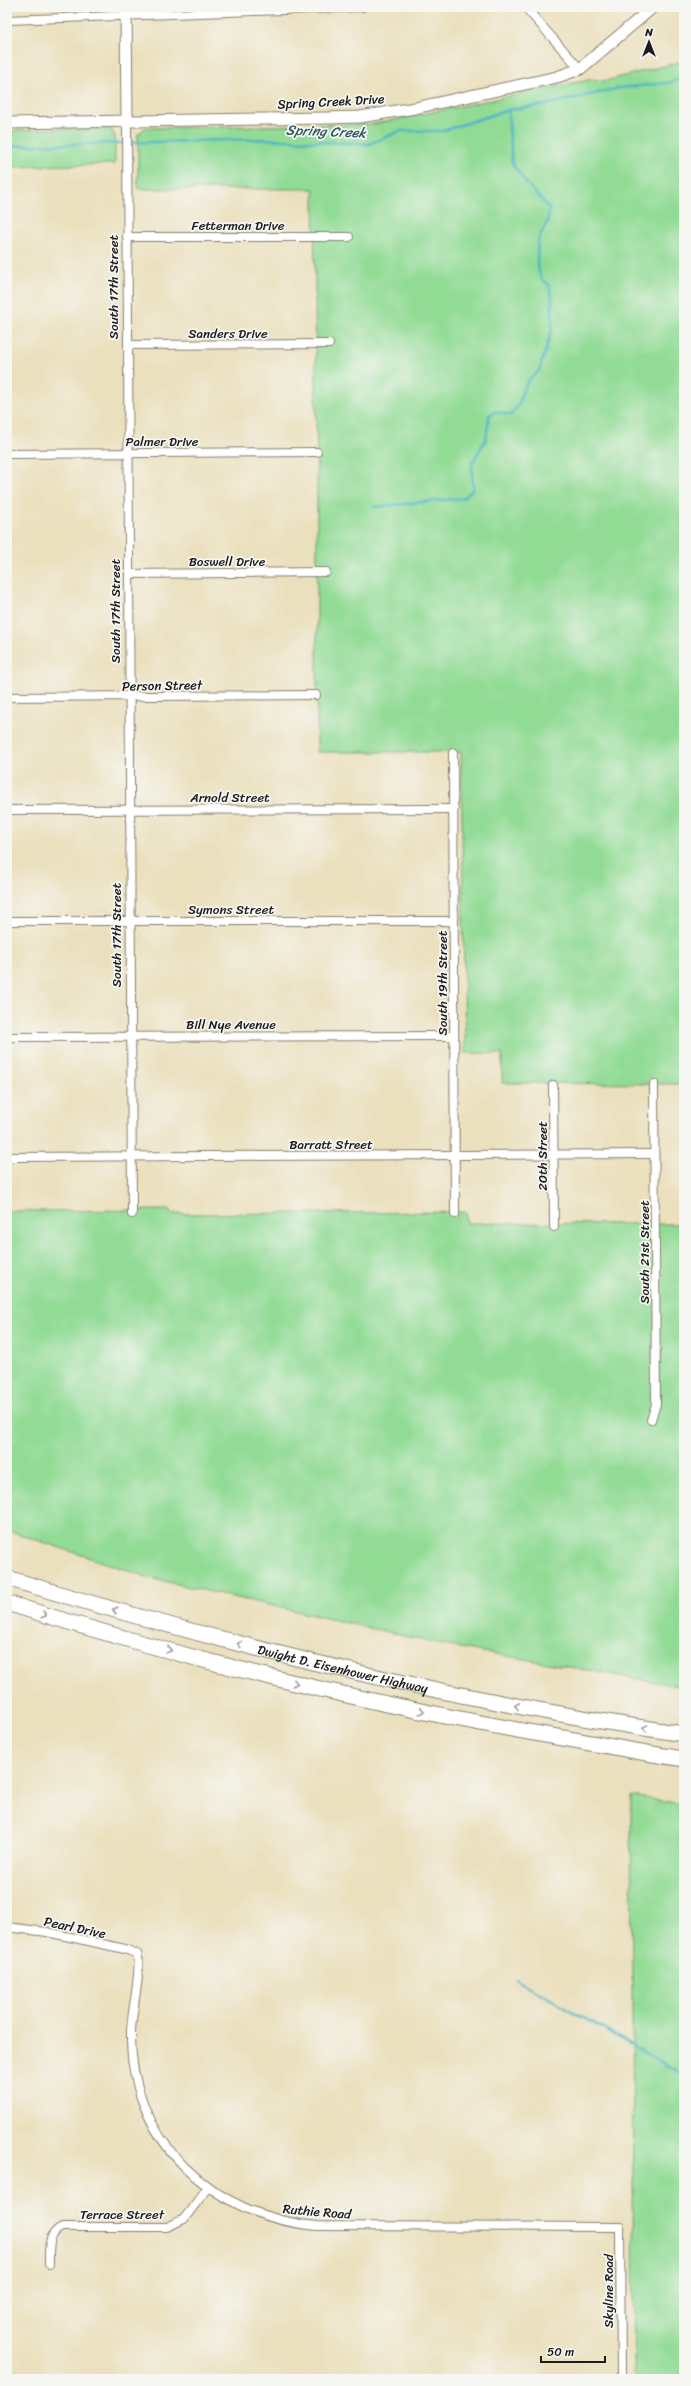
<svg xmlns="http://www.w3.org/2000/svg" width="691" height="2386" font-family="Sriracha,sans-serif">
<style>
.green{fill:#92db95;stroke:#577c58}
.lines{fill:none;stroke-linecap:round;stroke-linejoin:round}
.stream{stroke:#48b4c4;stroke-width:2.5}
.street-casing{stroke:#847e6c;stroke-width:10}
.secondary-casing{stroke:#847e6c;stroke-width:13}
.highway-casing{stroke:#847e6c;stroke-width:17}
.street{stroke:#fff;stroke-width:8}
.secondary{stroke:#fff;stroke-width:11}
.highway{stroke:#fff;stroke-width:15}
.oneway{stroke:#999}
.labels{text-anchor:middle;stroke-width:3.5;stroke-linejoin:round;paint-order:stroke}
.street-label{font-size:13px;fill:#1c1c1c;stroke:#f6f6f2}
.water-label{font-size:14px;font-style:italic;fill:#2e595f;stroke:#f6f6f2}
</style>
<rect width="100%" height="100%" fill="#f6f6f2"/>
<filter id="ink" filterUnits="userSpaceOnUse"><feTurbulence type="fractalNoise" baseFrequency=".025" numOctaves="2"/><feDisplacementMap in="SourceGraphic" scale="8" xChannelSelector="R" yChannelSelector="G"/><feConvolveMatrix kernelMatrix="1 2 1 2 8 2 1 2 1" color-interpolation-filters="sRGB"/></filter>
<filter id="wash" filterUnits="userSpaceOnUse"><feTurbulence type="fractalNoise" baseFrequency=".012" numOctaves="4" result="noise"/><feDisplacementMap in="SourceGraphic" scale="16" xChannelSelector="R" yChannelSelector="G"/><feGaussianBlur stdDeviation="0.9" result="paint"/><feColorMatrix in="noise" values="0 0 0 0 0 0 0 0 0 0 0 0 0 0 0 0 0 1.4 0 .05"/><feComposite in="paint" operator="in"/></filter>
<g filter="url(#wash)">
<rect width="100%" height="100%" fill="#ebe0bd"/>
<g class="green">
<polygon points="684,61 684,1084 502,1083 502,1054 465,1053 461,752 317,752 317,493 314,189 138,189 138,134 145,128 374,124 593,79 604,81"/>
<polygon points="41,129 111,129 115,136 115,164 7,167 7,131"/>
<polygon points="170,1210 171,1214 466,1212 467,1223 684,1224 684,1687 449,1646 150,1578 7,1530 7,1211"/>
<polygon points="631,1796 684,1804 684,2379 634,2379"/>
</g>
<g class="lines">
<g class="stream">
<polyline points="7,146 264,139 369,144 400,131 442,131 508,110 544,105 620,88 667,83 684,78"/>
<path d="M373 507 464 498 473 489 472 463 486 439 489 416C496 408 503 414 511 415L519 404 522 393 529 379 539 371 552 329V297L549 285 541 279 537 262 538 240 548 220 549 208 526 183 512 163 508 110"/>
<polyline points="517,1980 684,2075"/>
</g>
</g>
</g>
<g filter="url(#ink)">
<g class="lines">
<defs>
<g id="street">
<polyline points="525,7 580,69"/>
<polyline points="7,20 362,7"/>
<polyline points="127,120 132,1214"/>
<polyline points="127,237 349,237"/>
<polyline points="128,345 329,344"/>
<polyline points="7,454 317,452"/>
<polyline points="129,574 326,572"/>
<polyline points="7,697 316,695"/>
<polyline points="453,753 455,1214"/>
<polyline points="7,810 454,809"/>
<polyline points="7,921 454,921"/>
<polyline points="7,1037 454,1036"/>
<polyline points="553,1085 554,1227"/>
<polyline points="7,1157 654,1154"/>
<polyline points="651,1420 656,1404 654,1084"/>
<path d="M7 1927 47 1932 125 1949 137 1954C143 1965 131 2014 131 2032 129 2140 212 2217 317 2226L620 2227 621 2379"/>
<path d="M49 2264C49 2250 47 2234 62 2227H167L184 2219 208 2187"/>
</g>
<g id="secondary">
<polyline points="126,7 127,120"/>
<polyline points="7,123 326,118 360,117 415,108 557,77 580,69 653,7"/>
</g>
<g id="highway">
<path id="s1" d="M7 1578C228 1646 455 1701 684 1734"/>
<path d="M7 1603C187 1660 371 1705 557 1737 599 1744 641 1753 684 1759"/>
</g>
</defs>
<use href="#street" class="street-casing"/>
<use href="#secondary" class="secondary-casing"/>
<use href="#highway" class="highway-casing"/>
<use href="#street" class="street"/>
<use href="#secondary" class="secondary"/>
<use href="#highway" class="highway"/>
</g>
<defs><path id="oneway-chevron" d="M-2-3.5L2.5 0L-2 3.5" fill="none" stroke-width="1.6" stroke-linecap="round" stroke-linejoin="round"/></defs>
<g class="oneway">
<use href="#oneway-chevron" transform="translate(115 1610) rotate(-164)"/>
<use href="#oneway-chevron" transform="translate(44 1615) rotate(17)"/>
<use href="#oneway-chevron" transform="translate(240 1644) rotate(-166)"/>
<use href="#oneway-chevron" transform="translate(169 1650) rotate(15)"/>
<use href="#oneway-chevron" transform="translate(295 1683) rotate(14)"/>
<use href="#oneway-chevron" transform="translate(517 1706) rotate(-170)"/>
<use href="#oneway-chevron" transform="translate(422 1711) rotate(12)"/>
<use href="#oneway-chevron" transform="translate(645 1728) rotate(-170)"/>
</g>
</g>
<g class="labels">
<g class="street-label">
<text transform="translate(331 101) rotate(-3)" y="5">Spring Creek Drive</text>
<text x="238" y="230">Fetterman Drive</text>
<text transform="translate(113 287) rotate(-90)" y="5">South 17th Street</text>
<text x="228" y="338">Sanders Drive</text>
<text x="162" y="446">Palmer Drive</text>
<text x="227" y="566">Boswell Drive</text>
<text transform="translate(115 611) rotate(-90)" y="5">South 17th Street</text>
<text transform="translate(162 685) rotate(-1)" y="5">Person Street</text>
<text x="230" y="802">Arnold Street</text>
<text x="231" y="914">Symons Street</text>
<text transform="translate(116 935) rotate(-90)" y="5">South 17th Street</text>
<text transform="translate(442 983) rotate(-90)" y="5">South 19th Street</text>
<text x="231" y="1029">Bill Nye Avenue</text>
<text x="331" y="1149">Barratt Street</text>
<text transform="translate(542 1156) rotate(-90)" y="5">20th Street</text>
<text transform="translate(644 1252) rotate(-90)" y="5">South 21st Street</text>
<text dy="5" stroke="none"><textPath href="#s1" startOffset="348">Dwight D. Eisenhower Highway</textPath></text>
<text transform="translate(75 1927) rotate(12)" y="5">Pearl Drive</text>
<text transform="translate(317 2211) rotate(5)" y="5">Ruthie Road</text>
<text x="122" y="2219">Terrace Street</text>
<text transform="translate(608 2291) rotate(-90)" y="5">Skyline Road</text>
</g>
<g class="water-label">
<text transform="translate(326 131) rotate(2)" y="5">Spring Creek</text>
</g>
</g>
<rect width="691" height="2386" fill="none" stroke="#f6f6f2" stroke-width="24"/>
<g transform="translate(649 42)" stroke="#f6f6f2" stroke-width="3" paint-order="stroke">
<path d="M0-3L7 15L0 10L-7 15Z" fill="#1c1c1c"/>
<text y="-6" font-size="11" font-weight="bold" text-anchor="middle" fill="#1c1c1c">N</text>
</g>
<path d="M541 2356v6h64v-6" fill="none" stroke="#1c1c1c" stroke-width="2"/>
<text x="547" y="2356" font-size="12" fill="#1c1c1c" stroke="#f6f6f2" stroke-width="3" paint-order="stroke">50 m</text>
</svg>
